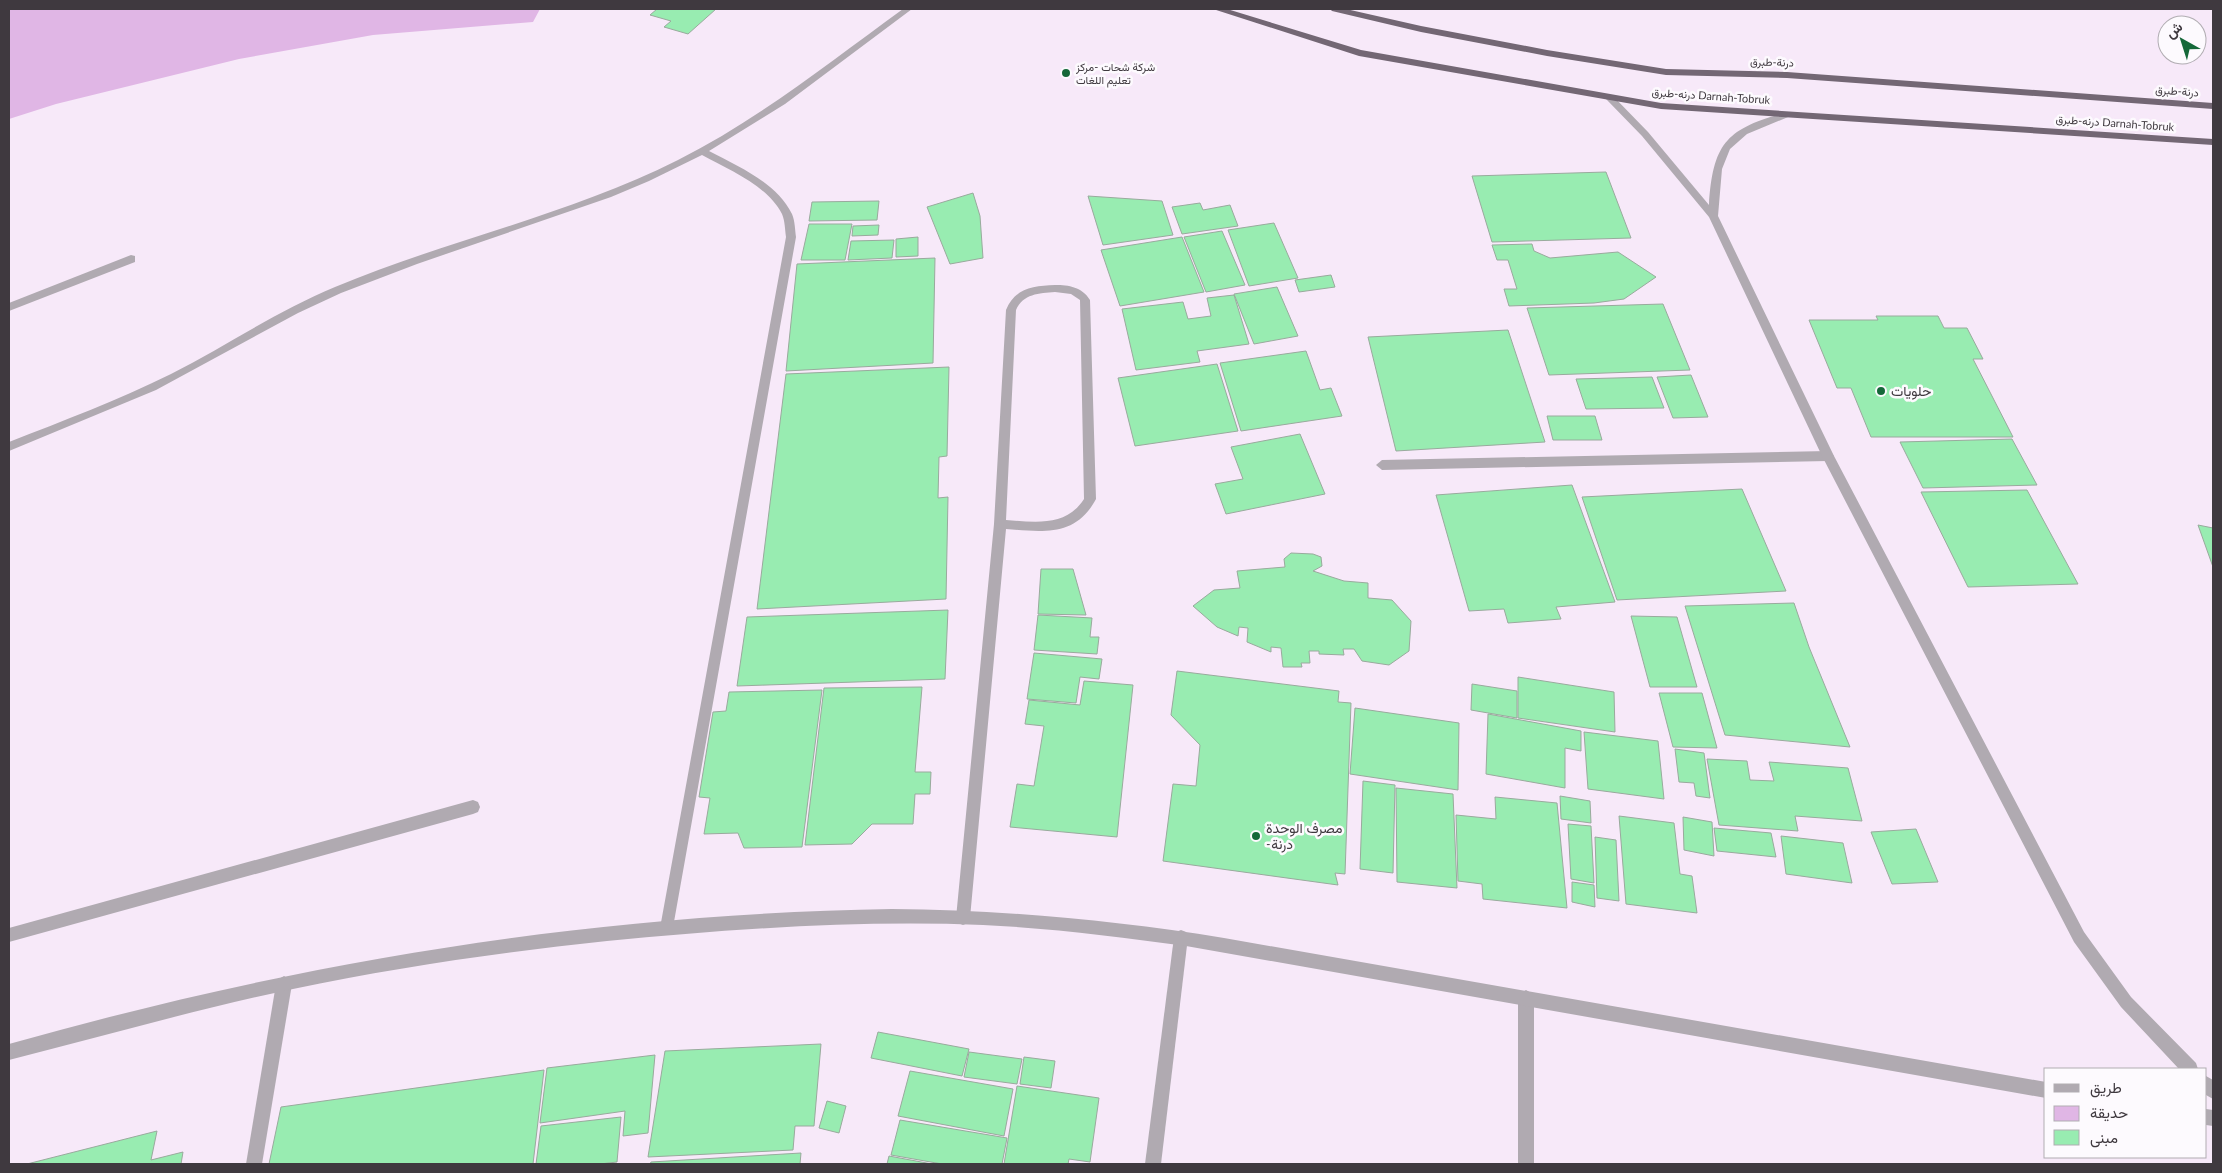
<svg xmlns="http://www.w3.org/2000/svg" width="2222" height="1173" font-family="Lato,Vazirmatn,sans-serif">
<style>
.green{fill:#e0b6e5}
.building{fill:#98ecb1;stroke:#99aa9d}
.lines{fill:none;stroke-linecap:round;stroke-linejoin:round}
.service{fill:#b0aab1;fill-rule:evenodd}
.minor{fill:#b0aab1;fill-rule:evenodd}
.tertiary{fill:#b0aab1;fill-rule:evenodd}
.trunk{fill:#736774;fill-rule:evenodd}
.poi-dot{fill:#156839;stroke:#fdfafe;stroke-width:2}
.labels{text-anchor:middle;stroke-width:5;stroke-linejoin:round;paint-order:stroke}
.far-street-label{font-size:11px;fill:#3f393f;stroke:#fdfafe}
.far-poi-label{font-size:11px;fill:#3f393f;stroke:#fdfafe;text-anchor:start}
.poi-label{font-size:14px;fill:#3f393f;stroke:#fdfafe;text-anchor:start}
</style>
<rect width="100%" height="100%" fill="#f7e9f9"/>
<polygon class="green" points="9,9 540,9 533,22 373,35 239,59 56,104 9,119"/>
<g class="building">
<polygon points="657,9 716,9 688,34 664,27 671,21 650,15"/>
<polygon points="1606,172 1631,238 1492,242 1472,176"/>
<polygon points="973,193 980,216 983,258 950,264 927,207"/>
<polygon points="1088,196 1162,201 1173,235 1103,245"/>
<polygon points="879,201 877,220 809,221 812,202"/>
<polygon points="1200,203 1203,210 1230,205 1238,226 1182,234 1172,207"/>
<polygon points="1274,223 1298,278 1249,286 1228,230"/>
<polygon points="809,224 852,224 845,260 801,260"/>
<polygon points="879,225 878,235 852,236 853,226"/>
<polygon points="1222,231 1245,285 1206,292 1184,237"/>
<polygon points="918,237 918,256 896,257 896,239"/>
<polygon points="1182,237 1204,292 1120,306 1101,250"/>
<polygon points="894,240 892,258 848,260 851,241"/>
<polygon points="1532,244 1534,251 1550,258 1618,252 1656,277 1624,299 1594,303 1509,306 1504,289 1517,289 1508,260 1497,260 1492,245"/>
<polygon points="935,258 933,363 786,371 797,264"/>
<polygon points="1331,275 1335,287 1299,292 1295,280"/>
<polygon points="1277,287 1298,336 1254,344 1234,294"/>
<polygon points="1234,295 1249,344 1197,351 1200,362 1136,370 1122,309 1183,302 1188,319 1211,316 1207,298"/>
<polygon points="1663,304 1690,370 1549,375 1527,308"/>
<polygon points="1876,316 1938,316 1944,328 1967,328 1983,359 1973,359 2013,437 1871,437 1851,388 1837,388 1809,320 1878,320"/>
<polygon points="1508,330 1545,442 1396,451 1368,337"/>
<polygon points="1306,351 1320,390 1331,388 1342,416 1241,431 1220,363"/>
<polygon points="1217,364 1238,431 1135,446 1118,378"/>
<polygon points="949,367 947,456 939,457 938,498 948,497 946,599 757,609 786,374"/>
<polygon points="1691,375 1708,417 1673,418 1657,377"/>
<polygon points="1652,377 1664,408 1586,409 1576,379"/>
<polygon points="1547,416 1595,416 1602,440 1553,440"/>
<polygon points="1300,434 1325,494 1226,514 1215,484 1243,479 1231,447"/>
<polygon points="2012,439 2037,485 1923,488 1900,442"/>
<polygon points="1572,485 1615,602 1556,607 1561,619 1508,623 1504,609 1469,611 1436,495"/>
<polygon points="1742,489 1786,591 1617,600 1582,497"/>
<polygon points="2027,490 2078,584 1968,587 1921,492"/>
<polygon points="2198,525 2213,528 2213,567"/>
<polygon points="1291,553 1313,554 1321,557 1322,566 1313,571 1344,581 1368,583 1368,598 1392,600 1411,621 1409,651 1389,665 1362,661 1354,649 1343,649 1344,655 1319,654 1319,651 1309,651 1310,663 1301,663 1302,667 1283,667 1281,648 1271,647 1271,652 1247,642 1248,628 1239,627 1238,636 1217,627 1193,606 1214,590 1240,588 1237,571 1285,567 1284,559"/>
<polygon points="1041,569 1073,569 1086,615 1038,614"/>
<polygon points="1794,603 1809,647 1850,747 1725,735 1685,606"/>
<polygon points="948,610 945,679 737,686 747,617"/>
<polygon points="1038,615 1092,618 1090,637 1099,637 1097,654 1034,650"/>
<polygon points="1631,616 1677,617 1697,687 1650,687"/>
<polygon points="1034,653 1102,659 1099,679 1080,677 1076,703 1027,699"/>
<polygon points="1177,671 1339,691 1338,702 1351,703 1345,874 1335,873 1338,885 1163,861 1173,784 1196,786 1200,745 1171,715"/>
<polygon points="1518,677 1614,692 1615,732 1518,718"/>
<polygon points="1084,681 1133,685 1117,837 1010,827 1017,784 1034,786 1044,726 1025,724 1029,700 1080,705"/>
<polygon points="1472,684 1517,691 1517,718 1471,710"/>
<polygon points="922,687 915,772 931,772 930,794 915,794 913,824 872,824 852,844 805,845 824,688"/>
<polygon points="822,690 802,847 744,848 738,833 704,834 710,798 699,797 713,712 726,711 729,692"/>
<polygon points="1659,693 1702,693 1717,748 1673,747"/>
<polygon points="1355,708 1459,723 1458,790 1350,774"/>
<polygon points="1488,714 1581,731 1581,751 1565,748 1565,788 1486,774"/>
<polygon points="1584,732 1658,741 1664,799 1588,789"/>
<polygon points="1675,749 1704,753 1710,798 1696,796 1694,783 1679,782"/>
<polygon points="1707,759 1747,761 1750,780 1774,781 1769,762 1848,768 1862,821 1795,816 1798,831 1719,825"/>
<polygon points="1363,781 1395,785 1393,873 1360,869"/>
<polygon points="1396,788 1453,794 1457,888 1397,882"/>
<polygon points="1560,796 1590,801 1591,823 1561,819"/>
<polygon points="1495,797 1557,803 1567,908 1483,899 1482,884 1458,881 1456,815 1496,819"/>
<polygon points="1619,816 1674,823 1680,874 1692,876 1697,913 1626,904"/>
<polygon points="1683,817 1712,822 1714,856 1684,850"/>
<polygon points="1568,824 1591,826 1594,883 1571,879"/>
<polygon points="1714,828 1771,833 1776,857 1717,851"/>
<polygon points="1916,829 1938,882 1892,884 1871,832"/>
<polygon points="1781,836 1843,843 1852,883 1786,874"/>
<polygon points="1595,837 1616,840 1619,901 1597,898"/>
<polygon points="1572,882 1594,885 1595,907 1572,902"/>
<polygon points="878,1032 969,1049 962,1076 871,1058"/>
<polygon points="821,1044 814,1126 795,1126 793,1150 648,1157 665,1051"/>
<polygon points="969,1052 1022,1059 1017,1084 964,1077"/>
<polygon points="655,1055 648,1133 623,1136 625,1111 540,1123 547,1068"/>
<polygon points="1024,1057 1055,1061 1051,1088 1020,1084"/>
<polygon points="544,1070 533,1164 269,1164 281,1107"/>
<polygon points="910,1071 1013,1089 1004,1136 898,1116"/>
<polygon points="1017,1086 1099,1098 1090,1162 1069,1159 1068,1164 1004,1164"/>
<polygon points="827,1101 846,1106 839,1133 819,1128"/>
<polygon points="621,1117 617,1162 600,1164 536,1164 541,1126"/>
<polygon points="900,1120 1007,1138 1002,1164 942,1164 891,1155"/>
<polygon points="157,1131 151,1160 183,1152 181,1164 27,1164"/>
<polygon points="801,1153 800,1164 650,1164 651,1162"/>
<polygon points="889,1156 932,1164 887,1164"/>
</g>
<g class="lines">
<path class="service" d="M1055 285C1069 285 1082 287 1090 300L1096 499C1076 537 1043 532 1006 529L970 918 968 923 963 925 958 923 956 918 994 524 1006 310C1015 288 1033 286 1055 285ZM1055 292 1071 294 1080 300 1084 499C1066 527 1036 522 1006 520L1016 310C1023 294 1039 293 1055 292Z"/>
<g class="minor">
<path d="M903 9H912L785 104 709 151C739 167 776 182 792 214 795 221 795 230 796 237L672 933 667 935 662 933 660 928 786 237C785 230 785 221 782 214 767 185 729 170 702 155L649 181 611 197 417 264 341 293 298 313 156 390 9 451V442C63 421 118 400 171 374 226 346 277 311 335 287 447 240 569 215 678 160 759 119 830 62 903 9Z"/>
<polygon points="131,255 135,256 135,262 9,311 9,303"/>
<polygon points="1828,451 1834,456 1828,461 1382,470 1376,465 1382,460"/>
<polygon points="473,800 478,802 480,807 478,812 473,814 9,942 9,928"/>
<polygon points="1181,930 1186,932 1188,937 1161,1164 1145,1164 1174,937 1176,932"/>
<polygon points="284,976 289,979 292,984 262,1164 246,1164 276,984 279,979"/>
<polygon points="1526,990 1531,993 1534,998 1534,1164 1518,1164 1518,998 1521,993"/>
</g>
<g class="tertiary">
<path d="M1610 95 1613 96 1648 132 1709 205C1713 142 1727 128 1788 112L1793 115 1747 134 1730 149 1722 169 1718 216 1834 456 2084 932 2131 997 2196 1063 2198 1069H2179L2121 1007 2074 942 1822 456 1709 217 1642 136 1607 100 1605 98Z"/>
<path d="M892 909C1004 910 1113 920 1224 938L2046 1082V1098L1186 946C1119 937 1051 928 983 925 858 920 732 929 607 941 502 952 397 967 293 989 197 1009 104 1036 9 1060V1044C299 962 589 914 892 909Z"/>
<polygon points="2206,1076 2213,1080 2213,1099 2206,1095"/>
<polygon points="2206,1109 2213,1110 2213,1126 2206,1125"/>
</g>
<g class="trunk">
<polygon points="1213,9 1227,9 1361,50 1661,103 2213,139 2213,145 1661,109 1359,56"/>
<polygon points="1330,9 1346,9 1421,26 1547,50 1666,69 1787,72 2213,103 2213,109 1787,78 1666,75 1547,56 1421,32 1332,11"/>
</g>
</g>
<g class="poi-dot">
<circle cx="1066" cy="73" r="5"/>
<circle cx="1881" cy="391" r="5"/>
<circle cx="1256" cy="836" r="5"/>
</g>
<g class="labels">
<g class="far-street-label">
<text transform="translate(1772 62) rotate(2)" y="4">درنة-طبرق</text>
<text transform="translate(2177 91) rotate(4)" y="4">درنة-طبرق</text>
<text transform="translate(1711 96) rotate(4)" y="4">درنه-طبرق Darnah-Tobruk</text>
<text transform="translate(2115 123) rotate(4)" y="4">درنه-طبرق Darnah-Tobruk</text>
</g>
<g class="far-poi-label">
<text x="1076" y="71">شركة شحات -مركز<tspan x="1076" dy="13">تعليم اللغات</tspan></text>
</g>
<g class="poi-label">
<text x="1891" y="396">حلويات</text>
<text x="1266" y="833">مصرف الوحدة<tspan x="1266" dy="16">-درنة</tspan></text>
</g>
</g>
<rect width="2222" height="1173" fill="none" stroke="#3f393f" stroke-width="20"/>
<rect x="2044" y="1068" width="162" height="90" fill="#fdfafe" stroke="#b1adb2"/>
<rect x="2054" y="1084" width="25" height="8" fill="#b0aab1" stroke="#b1adb2"/>
<text x="2090" y="1093" font-size="15" fill="#3f393f">طريق</text>
<rect x="2054" y="1106" width="25" height="15" fill="#e0b6e5" stroke="#b1adb2"/>
<text x="2090" y="1118" font-size="15" fill="#3f393f">حديقة</text>
<rect x="2054" y="1130" width="25" height="15" fill="#98ecb1" stroke="#b1adb2"/>
<text x="2090" y="1143" font-size="15" fill="#3f393f">مبنى</text>
<g transform="translate(2182 40) rotate(321)"><circle r="24" fill="#fdfafe" stroke="#b1adb2"/>
<path d="M0-4L9 19L0 12L-9 19Z" fill="#156839"/>
<text y="-8" font-size="14" font-weight="bold" text-anchor="middle" fill="#3f393f">ش</text>
</g>
</svg>
